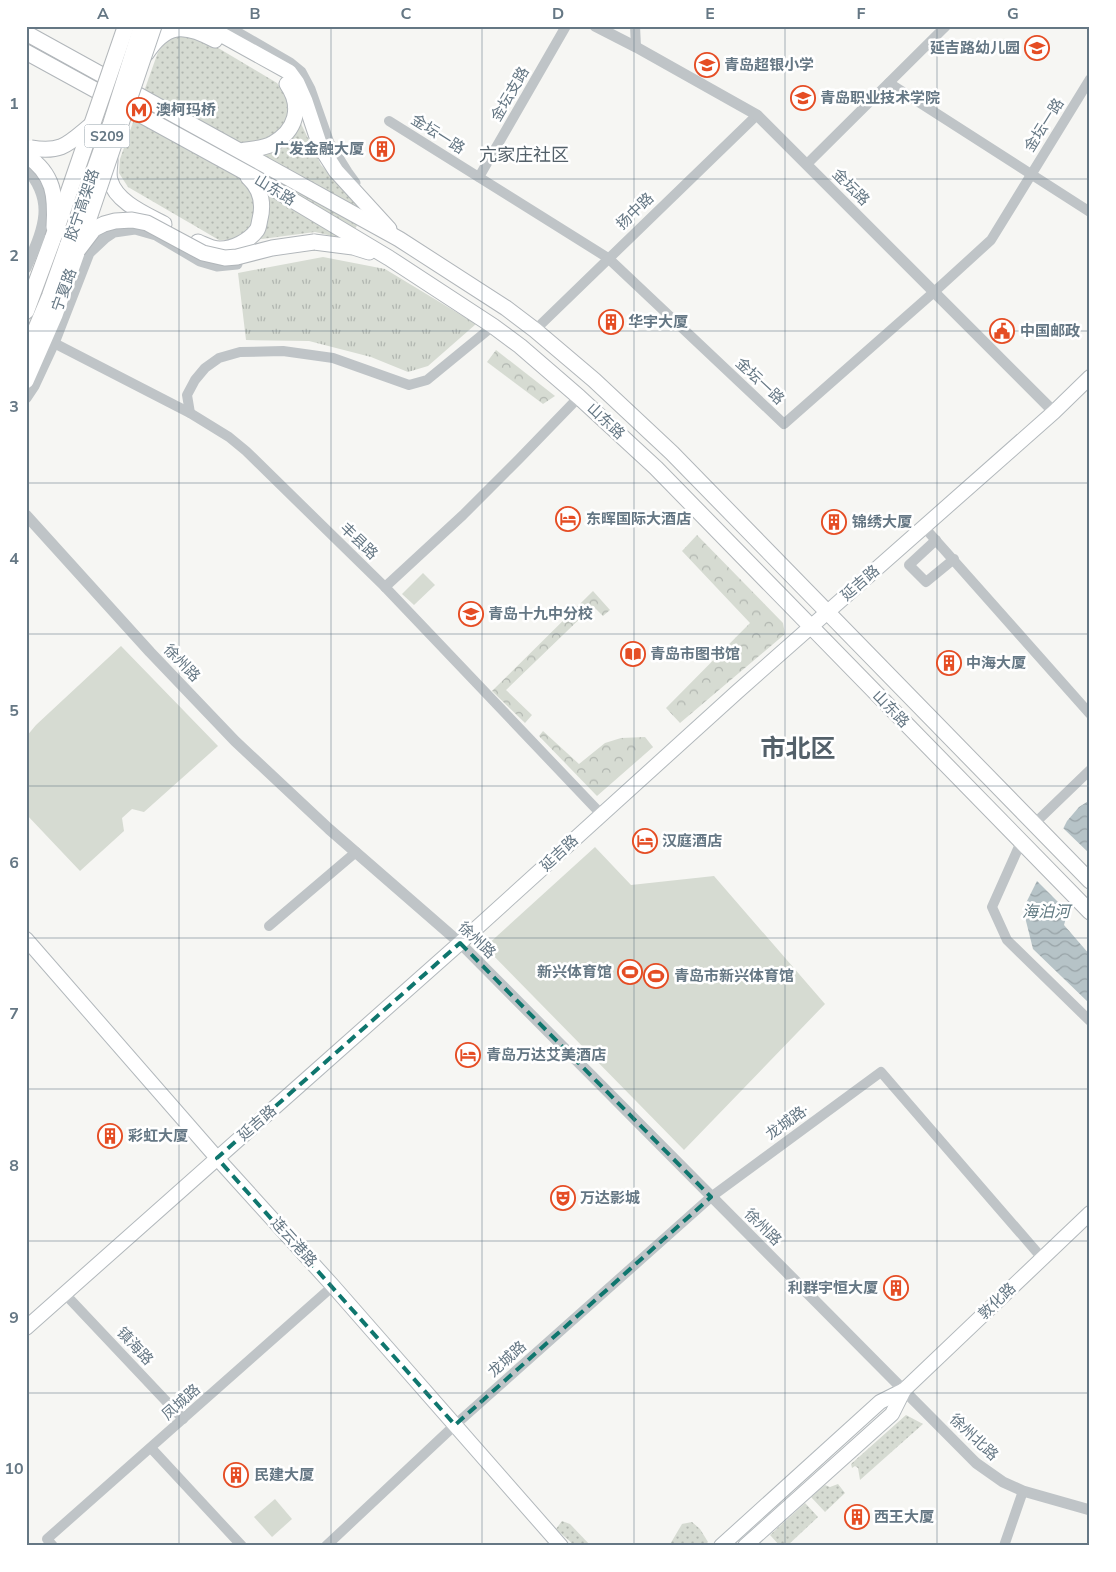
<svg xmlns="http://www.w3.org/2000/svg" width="1116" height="1572" font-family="'Nunito Sans','Noto Sans SC',sans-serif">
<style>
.grass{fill:url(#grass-dots)}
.forest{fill:url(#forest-crowns)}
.park{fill:url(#park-tufts)}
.pitch{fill:#d6dbd2}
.water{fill:url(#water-waves)}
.pier{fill:#f6f6f3}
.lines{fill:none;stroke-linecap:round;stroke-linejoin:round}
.secondary-casing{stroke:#b2b8bc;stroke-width:16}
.primary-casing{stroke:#b1b6ba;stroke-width:17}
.trunk-casing{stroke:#b3b7ba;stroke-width:18}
.minor{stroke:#bfc4c7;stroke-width:10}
.tertiary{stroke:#bfc4c7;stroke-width:11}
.secondary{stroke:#fff;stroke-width:14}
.primary{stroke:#fff;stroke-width:15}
.trunk{stroke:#fff;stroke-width:16}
.primary-bridge-casing{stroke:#b1b6ba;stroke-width:17;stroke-linecap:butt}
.trunk-bridge-casing{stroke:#b3b7ba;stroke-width:18;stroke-linecap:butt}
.primary-bridge{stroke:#fff;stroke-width:15}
.trunk-bridge{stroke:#fff;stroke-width:16}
.marked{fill:none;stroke:#0f766e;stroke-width:4;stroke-dasharray:10 6;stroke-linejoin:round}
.grid{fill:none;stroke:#657784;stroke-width:1;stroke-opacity:0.55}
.labels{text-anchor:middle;stroke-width:5;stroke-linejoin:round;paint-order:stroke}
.shield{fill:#fff;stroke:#93a0a9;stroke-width:1}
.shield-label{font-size:14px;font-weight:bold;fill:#657784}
.poi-label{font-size:15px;font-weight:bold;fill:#657784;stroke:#fff;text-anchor:start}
.street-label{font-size:15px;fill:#657784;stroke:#fff}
.water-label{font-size:16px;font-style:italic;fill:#607981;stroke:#fff}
.quarter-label{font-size:18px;fill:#536069;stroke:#fff}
.town-label{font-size:25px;font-weight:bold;fill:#536069;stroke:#fff}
.neatline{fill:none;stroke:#657784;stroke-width:2}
.grid-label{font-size:16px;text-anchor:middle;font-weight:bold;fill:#657784}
</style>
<defs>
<pattern id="grass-dots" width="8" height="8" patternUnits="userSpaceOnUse" patternTransform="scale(1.25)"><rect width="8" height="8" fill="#d6dbd2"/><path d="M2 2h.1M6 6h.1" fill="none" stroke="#b1b6b0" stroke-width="1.8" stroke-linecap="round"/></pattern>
<pattern id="forest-crowns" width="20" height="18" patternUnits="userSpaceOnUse" patternTransform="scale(1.25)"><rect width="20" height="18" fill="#d6dbd2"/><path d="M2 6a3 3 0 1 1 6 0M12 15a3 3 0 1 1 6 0" fill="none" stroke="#b1b6b0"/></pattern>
<pattern id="park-tufts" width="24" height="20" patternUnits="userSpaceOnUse" patternTransform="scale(1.25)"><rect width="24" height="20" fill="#d6dbd2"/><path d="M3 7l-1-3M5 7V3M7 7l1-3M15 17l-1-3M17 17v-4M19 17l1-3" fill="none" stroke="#b1b6b0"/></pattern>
<pattern id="water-waves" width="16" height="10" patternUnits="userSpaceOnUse" patternTransform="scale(1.25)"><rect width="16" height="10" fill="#b6c3c7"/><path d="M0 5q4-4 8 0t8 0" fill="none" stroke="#98a3a7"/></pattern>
</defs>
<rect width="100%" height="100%" fill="#f6f6f3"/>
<g class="grass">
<polygon points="179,32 198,36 277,83 288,97 321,165 365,208 350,240 315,232 262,239 219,240 128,187 119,173 120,159 158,52 167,40"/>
<polygon points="906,1415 923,1424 860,1480 858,1468 855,1466 852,1468 851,1464"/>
<polygon points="838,1484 845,1493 825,1512 811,1497 825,1485 830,1487"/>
<polygon points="805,1503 818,1517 787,1546 780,1546 770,1535"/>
<polygon points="562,1521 570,1524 591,1546 575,1546 556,1529"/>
<polygon points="692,1522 700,1529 708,1542 704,1546 669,1546 682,1524"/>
</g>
<g class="forest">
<polygon points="496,350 555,396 543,404 487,362"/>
<polygon points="697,535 783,623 785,634 680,723 666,708 750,623 682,551"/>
<polygon points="593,591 610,610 603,616 593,606 506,690 532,715 525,723 492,691"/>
<polygon points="543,731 579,764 605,743 621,738 645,737 653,747 597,796 539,736"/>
</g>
<polygon class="park" points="323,257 385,269 476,324 428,366 408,372 371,357 309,341 246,340 238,273"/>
<g class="pitch">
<polygon points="423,573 435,585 414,605 402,594"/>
<polygon points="121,646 218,746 144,812 132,809 122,818 124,831 80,871 26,814 26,737 36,725"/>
<polygon points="595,847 631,885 714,876 825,1004 684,1150 485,947"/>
<polygon points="275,1499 292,1519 272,1537 254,1517"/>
</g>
<polygon class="water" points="1090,800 1090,862 1078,875 1064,925 1090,955 1090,1004 1033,949 1023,909 1067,821 1079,807"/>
<polygon class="pier" points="1063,828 1090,854 1090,866 1080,876 1069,913 1035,879"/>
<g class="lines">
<defs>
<g id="secondary">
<polyline points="26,939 217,1158 333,1286 561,1546"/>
<polyline points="26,1328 460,943 737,692 1054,412 1090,377"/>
<polyline points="721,1546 880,1402 904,1390 1090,1213"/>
<polyline points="745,1546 892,1414 904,1390"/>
</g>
<g id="primary">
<polyline points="206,26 289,72 297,83 305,101 320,146 336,171 389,229"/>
<polyline points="26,33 399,239 506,308 535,330 594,380 672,453 1090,881"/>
<polyline points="26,52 252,176 389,258 493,326 520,346 579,397 656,468 1090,912"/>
<path d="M146 54C166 23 184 23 215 40"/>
<path d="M241 151C250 149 262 149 272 144 296 131 303 107 287 84"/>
<path d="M110 160C110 166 108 174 110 180 116 202 145 214 164 224"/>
<path d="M198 242C205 245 211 249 220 249 233 249 249 241 257 230 259 227 259 223 260 219 264 203 261 189 248 177"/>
<polyline points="314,242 353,247 369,252"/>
<polyline points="26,381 55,315 78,250"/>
</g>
<g id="trunk">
<polyline points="26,311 53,238"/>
<polyline points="26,353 50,296 68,245"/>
</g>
</defs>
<use href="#secondary" class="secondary-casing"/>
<use href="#primary" class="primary-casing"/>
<use href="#trunk" class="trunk-casing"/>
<g class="minor">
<polyline points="635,26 636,47"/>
<polyline points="889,83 1090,212"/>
<polyline points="389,121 608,258 784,424 934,292 991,240 1090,79"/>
<polyline points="807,164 946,26"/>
<polyline points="479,177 566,26"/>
<polyline points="535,330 757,115"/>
<polyline points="54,343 190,413 229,437 246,451 385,587 601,814"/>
<polyline points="190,413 187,395 195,380 205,368 219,358 240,352 283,351 333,358 409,385 427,380 493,326"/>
<polyline points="924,527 1090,714"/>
<polyline points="936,540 909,565 926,582 954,559"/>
<polyline points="385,587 463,515 519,459 579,397"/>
<polyline points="1034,824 1090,770"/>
<polyline points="1021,842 992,907 1007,940 1090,1021"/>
<polyline points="269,926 356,852"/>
<polyline points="65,1294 183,1419"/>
<polyline points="151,1448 242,1546"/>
<polyline points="53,1546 47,1539 333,1286"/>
<polyline points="326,1546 455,1425 711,1197 881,1072 1042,1258"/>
<polyline points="1004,1546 1023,1491"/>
</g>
<g class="tertiary">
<polyline points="226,26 290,63 301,72 310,89 329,143 347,172 355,183"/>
<polyline points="595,26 636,47 757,115 1054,412"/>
<path d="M26 168C57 203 42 231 26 268"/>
<polyline points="26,398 34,386 54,343 89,253 105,238 114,232 135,229 156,235 200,261 217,266 237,264"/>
<polyline points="26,515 150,652 235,741 329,829 460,943 976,1463 1003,1482 1023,1491 1090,1510"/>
</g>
<use href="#secondary" class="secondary"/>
<use href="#primary" class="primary"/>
<use href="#trunk" class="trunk"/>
<defs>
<g id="primary-bridge">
<path d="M31 148C62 153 68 144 91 125"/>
<path d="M27 156C54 174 56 196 54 227"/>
<polyline points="82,239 154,26"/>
<polyline points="78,250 94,229 104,224 115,221 132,220 147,223 203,253 225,258 237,257 272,248 314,242"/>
</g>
<g id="trunk-bridge">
<polyline points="53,238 126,26"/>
<polyline points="68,245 111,124 142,26"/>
</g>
</defs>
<use href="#primary-bridge" class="primary-bridge-casing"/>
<use href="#trunk-bridge" class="trunk-bridge-casing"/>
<use href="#primary-bridge" class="primary-bridge"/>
<use href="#trunk-bridge" class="trunk-bridge"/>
</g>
<path class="marked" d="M460 943 711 1197 455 1425 217 1158Z"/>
<path class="grid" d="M179 26V1546M331 26V1546M482 26V1546M634 26V1546M785 26V1546M937 26V1546M26 179H1090M26 331H1090M26 483H1090M26 634H1090M26 786H1090M26 938H1090M26 1089H1090M26 1241H1090M26 1393H1090"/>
<defs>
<symbol id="school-ring" viewBox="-11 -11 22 22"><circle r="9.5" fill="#fff" stroke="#e54d24" stroke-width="1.5"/><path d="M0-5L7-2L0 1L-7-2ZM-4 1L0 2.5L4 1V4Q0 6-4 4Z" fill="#e54d24"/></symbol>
<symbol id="metro-ring" viewBox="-11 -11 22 22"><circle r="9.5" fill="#fff" stroke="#e54d24" stroke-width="1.5"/><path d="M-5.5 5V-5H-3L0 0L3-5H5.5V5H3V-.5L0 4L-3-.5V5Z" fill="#e54d24"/></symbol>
<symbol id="building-ring" viewBox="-11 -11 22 22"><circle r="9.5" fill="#fff" stroke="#e54d24" stroke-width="1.5"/><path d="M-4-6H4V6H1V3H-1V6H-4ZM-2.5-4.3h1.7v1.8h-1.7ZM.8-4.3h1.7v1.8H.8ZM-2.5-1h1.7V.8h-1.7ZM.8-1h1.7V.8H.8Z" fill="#e54d24"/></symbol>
<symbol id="civic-ring" viewBox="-11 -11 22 22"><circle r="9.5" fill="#fff" stroke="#e54d24" stroke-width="1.5"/><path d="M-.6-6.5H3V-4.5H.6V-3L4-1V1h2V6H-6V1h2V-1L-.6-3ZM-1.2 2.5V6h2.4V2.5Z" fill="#e54d24"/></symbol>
<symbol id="hotel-ring" viewBox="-11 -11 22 22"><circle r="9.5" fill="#fff" stroke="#e54d24" stroke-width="1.5"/><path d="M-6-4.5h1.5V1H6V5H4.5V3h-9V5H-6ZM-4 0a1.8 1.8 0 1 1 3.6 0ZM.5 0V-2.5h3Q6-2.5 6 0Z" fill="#e54d24"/></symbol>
<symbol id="library-ring" viewBox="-11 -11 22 22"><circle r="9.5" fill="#fff" stroke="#e54d24" stroke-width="1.5"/><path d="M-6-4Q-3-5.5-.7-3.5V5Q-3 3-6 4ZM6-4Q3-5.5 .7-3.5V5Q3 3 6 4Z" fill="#e54d24"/></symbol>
<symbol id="stadium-ring" viewBox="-11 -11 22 22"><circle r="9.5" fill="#fff" stroke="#e54d24" stroke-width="1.5"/><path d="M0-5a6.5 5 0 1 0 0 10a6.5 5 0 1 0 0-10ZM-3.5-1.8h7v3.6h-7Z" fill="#e54d24"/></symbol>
<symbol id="theatre-ring" viewBox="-11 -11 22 22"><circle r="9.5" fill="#fff" stroke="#e54d24" stroke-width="1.5"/><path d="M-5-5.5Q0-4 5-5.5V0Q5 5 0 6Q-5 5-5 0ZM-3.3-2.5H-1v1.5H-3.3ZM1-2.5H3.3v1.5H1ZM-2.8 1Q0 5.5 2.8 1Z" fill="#e54d24"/></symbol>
</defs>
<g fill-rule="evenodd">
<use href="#school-ring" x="1023" y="34" width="28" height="28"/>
<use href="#school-ring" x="693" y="51" width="28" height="28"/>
<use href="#school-ring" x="789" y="84" width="28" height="28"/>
<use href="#metro-ring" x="125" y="96" width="28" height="28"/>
<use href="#building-ring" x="368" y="135" width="28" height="28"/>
<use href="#building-ring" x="597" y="308" width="28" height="28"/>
<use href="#civic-ring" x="988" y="317" width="28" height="28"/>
<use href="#hotel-ring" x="554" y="505" width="28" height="28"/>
<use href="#building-ring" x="820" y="508" width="28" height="28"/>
<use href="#school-ring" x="457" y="600" width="28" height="28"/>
<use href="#library-ring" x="619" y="640" width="28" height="28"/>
<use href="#building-ring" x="935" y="649" width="28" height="28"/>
<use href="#hotel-ring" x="631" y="827" width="28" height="28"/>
<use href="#stadium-ring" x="616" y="958" width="28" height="28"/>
<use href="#stadium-ring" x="642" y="962" width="28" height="28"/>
<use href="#hotel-ring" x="454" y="1041" width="28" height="28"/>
<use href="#building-ring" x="96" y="1122" width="28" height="28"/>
<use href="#theatre-ring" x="549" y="1184" width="28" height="28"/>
<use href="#building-ring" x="882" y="1274" width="28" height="28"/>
<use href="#building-ring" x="222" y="1461" width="28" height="28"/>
<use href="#building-ring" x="843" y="1503" width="28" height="28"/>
</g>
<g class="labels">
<rect class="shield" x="84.5" y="124.5" width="45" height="23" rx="4"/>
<g class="shield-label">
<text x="107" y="141">S209</text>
</g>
<g class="poi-label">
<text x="1020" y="53" text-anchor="end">延吉路幼儿园</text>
<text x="724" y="70">青岛超银小学</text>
<text x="820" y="103">青岛职业技术学院</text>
<text x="156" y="115">澳柯玛桥</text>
<text x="364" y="154" text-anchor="end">广发金融大厦</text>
<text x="628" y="327">华宇大厦</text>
<text x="1020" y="336">中国邮政</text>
<text x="586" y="524">东晖国际大酒店</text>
<text x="852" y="527">锦绣大厦</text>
<text x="488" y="619">青岛十九中分校</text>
<text x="650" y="659">青岛市图书馆</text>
<text x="966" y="668">中海大厦</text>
<text x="662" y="846">汉庭酒店</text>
<text x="612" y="977" text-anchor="end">新兴体育馆</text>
<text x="674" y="981">青岛市新兴体育馆</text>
<text x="486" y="1060">青岛万达艾美酒店</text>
<text x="128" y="1141">彩虹大厦</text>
<text x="580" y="1203">万达影城</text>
<text x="878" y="1293" text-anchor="end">利群宇恒大厦</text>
<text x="254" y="1480">民建大厦</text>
<text x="874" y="1522">西王大厦</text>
</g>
<g class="street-label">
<text transform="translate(510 94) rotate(-60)" y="5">金坛支路</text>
<text transform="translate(1044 125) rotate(-58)" y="5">金坛一路</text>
<text transform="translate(438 134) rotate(32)" y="5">金坛一路</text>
<text transform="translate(851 187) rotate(45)" y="5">金坛路</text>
<text transform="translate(275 190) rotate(31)" y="5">山东路</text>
<text transform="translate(82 205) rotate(-71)" y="5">胶宁高架路</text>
<text transform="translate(635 211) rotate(-44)" y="5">扬中路</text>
<text transform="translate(64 290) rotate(-70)" y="5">宁夏路</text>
<text transform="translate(760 381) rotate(43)" y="5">金坛一路</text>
<text transform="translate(606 421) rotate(43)" y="5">山东路</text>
<text transform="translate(359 541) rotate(44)" y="5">丰县路</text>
<text transform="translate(860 583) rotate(-41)" y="5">延吉路</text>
<text transform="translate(182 663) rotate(46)" y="5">徐州路</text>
<text transform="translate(891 709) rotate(46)" y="5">山东路</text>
<text transform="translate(559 853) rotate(-43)" y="5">延吉路</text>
<text transform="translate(477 940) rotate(44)" y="5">徐州路</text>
<text transform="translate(787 1122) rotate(-36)" y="5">龙城路·</text>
<text transform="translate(257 1123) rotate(-41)" y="5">延吉路</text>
<text transform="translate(763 1227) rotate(45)" y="5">徐州路</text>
<text transform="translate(294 1242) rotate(48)" y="5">连云港路</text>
<text transform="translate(997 1301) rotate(-44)" y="5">敦化路</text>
<text transform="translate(135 1346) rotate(47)" y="5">镇海路</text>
<text transform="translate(507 1359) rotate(-42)" y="5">龙城路</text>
<text transform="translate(181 1402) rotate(-42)" y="5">凤城路</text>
<text transform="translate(974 1437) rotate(43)" y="5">徐州北路</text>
</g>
<g class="water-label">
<text x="1046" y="917">海泊河</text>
</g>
<g class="quarter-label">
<text x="524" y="161">亢家庄社区</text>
</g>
<g class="town-label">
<text x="798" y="757">市北区</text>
</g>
</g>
<rect width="1116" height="1572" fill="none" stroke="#ffffff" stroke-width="55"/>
<rect x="28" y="28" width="1060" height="1516" class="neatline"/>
<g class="grid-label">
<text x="103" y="19">A</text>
<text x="255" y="19">B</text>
<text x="406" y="19">C</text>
<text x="558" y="19">D</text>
<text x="710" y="19">E</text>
<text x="861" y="19">F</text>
<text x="1013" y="19">G</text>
<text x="14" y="109">1</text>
<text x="14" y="261">2</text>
<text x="14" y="412">3</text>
<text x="14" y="564">4</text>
<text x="14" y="716">5</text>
<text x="14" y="868">6</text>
<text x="14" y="1019">7</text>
<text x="14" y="1171">8</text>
<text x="14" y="1323">9</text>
<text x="14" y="1474">10</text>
</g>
</svg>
